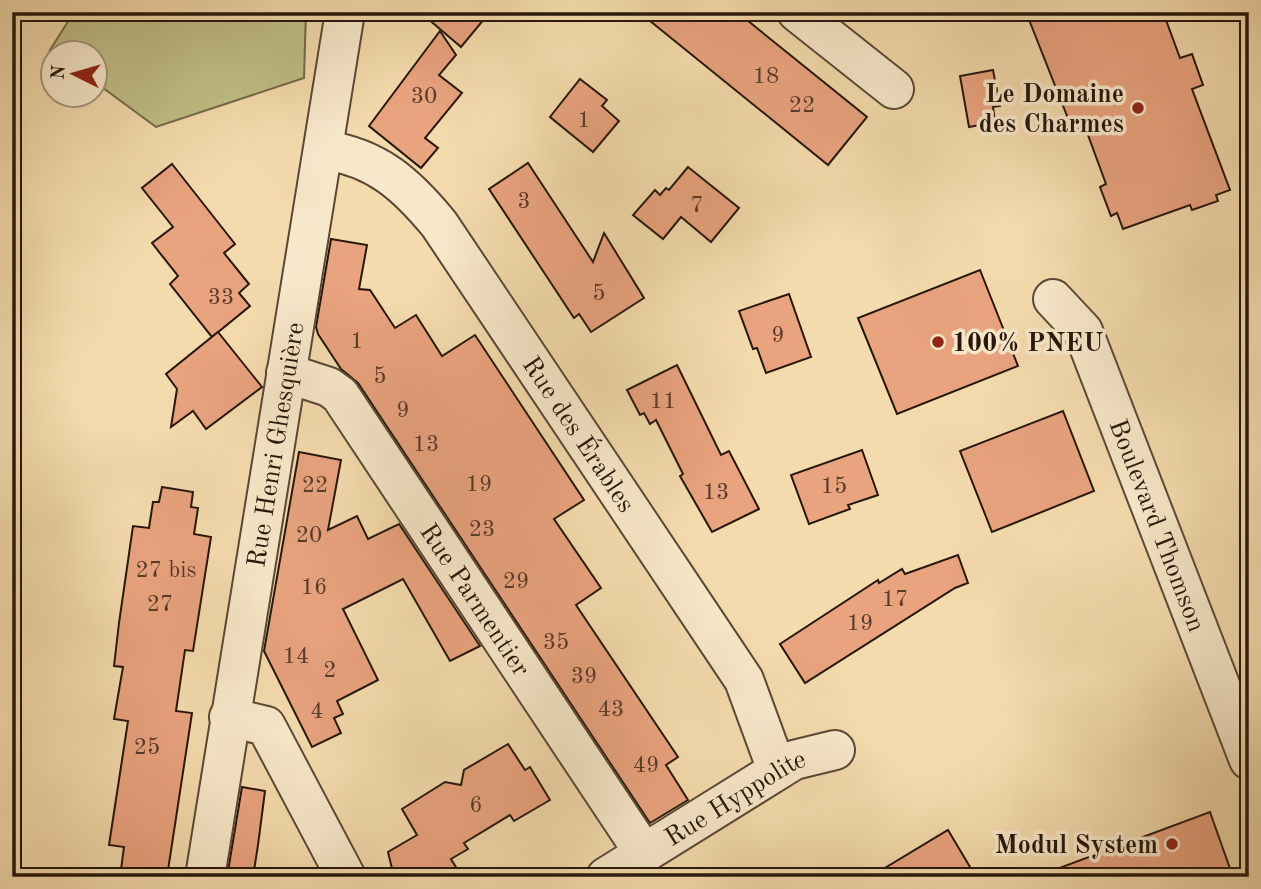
<svg xmlns="http://www.w3.org/2000/svg" width="1261" height="889" font-family="'Old Standard TT',serif">
<style>
.green{fill:#c0be86;stroke:#736a4a;stroke-width:2}
.building{fill:#e9a37f;stroke:#26170d;stroke-width:2}
.lines{fill:none;stroke-linecap:round;stroke-linejoin:round}
.minor-casing{stroke:#5a4835;stroke-width:42}
.tertiary-casing{stroke:#5a4835;stroke-width:42}
.minor{stroke:#f8e8ca;stroke-width:38}
.tertiary{stroke:#f8e8ca;stroke-width:38}
.poi-dot{fill:#8f2418;stroke:#f8e8ca;stroke-width:2.5}
.labels{text-anchor:middle;stroke-width:7;stroke-linejoin:round;paint-order:stroke}
.number-label{font-size:23px;fill:#573a2a}
.poi-label{font-size:26px;font-weight:bold;fill:#26170d;stroke:#f8e8ca;text-anchor:end}
.street-label{font-size:26px;fill:#26170d;stroke:#f8e8ca}
</style>
<rect width="100%" height="100%" fill="#f4dbad"/>
<filter id="stains"><feTurbulence type="fractalNoise" baseFrequency=".00286" numOctaves="4"/><feColorMatrix values="0 0 0 0 .2 0 0 0 0 .09 0 0 0 0 .02 0 0 0 .5 -.17"/></filter>
<radialGradient id="worn" r=".72"><stop offset=".6" stop-color="#630" stop-opacity="0"/><stop offset="1" stop-color="#630" stop-opacity=".3"/></radialGradient>
<polygon class="green" points="74,12 306,12 304,78 156,127 95,82 94,52 50,50"/>
<g class="building">
<polygon points="420,12 490,12 461,47"/>
<polygon points="639,12 737,12 867,117 828,165"/>
<polygon points="1026,12 1163,12 1180,58 1192,54 1203,85 1192,89 1230,190 1216,195 1218,201 1192,210 1190,205 1123,229 1117,213 1111,216 1100,187 1106,184 1085,127 1073,131"/>
<polygon points="440,31 456,55 439,75 462,93 425,138 438,148 421,168 369,126"/>
<polygon points="993,70 1000,106 993,107 995,122 969,127 960,76"/>
<polygon points="580,79 607,100 602,106 619,121 593,152 550,117"/>
<polygon points="528,163 593,262 604,233 644,298 591,332 579,314 574,318 489,189"/>
<polygon points="172,164 235,244 224,253 249,284 239,293 250,306 212,337 170,284 178,276 152,243 173,227 142,188"/>
<polygon points="688,167 739,208 711,242 681,217 663,239 633,215 655,190 660,195 666,188 669,190"/>
<polygon points="331,239 367,245 359,289 370,290 395,328 416,315 442,356 475,335 584,500 554,519 601,588 576,605 678,757 666,765 688,800 650,823 358,383 341,369 318,334 316,327"/>
<polygon points="980,270 1018,366 897,414 858,318"/>
<polygon points="789,294 811,357 766,373 757,348 753,349 739,311"/>
<polygon points="218,332 262,387 206,429 193,411 171,427 177,389 166,374"/>
<polygon points="677,365 721,455 729,451 759,509 712,532 680,476 683,474 656,420 650,424 644,413 640,415 627,390"/>
<polygon points="1063,411 1094,491 992,532 960,451"/>
<polygon points="862,450 878,495 848,505 850,509 809,524 791,475"/>
<polygon points="299,452 341,460 328,530 357,516 368,539 399,524 480,646 450,661 403,579 343,609 378,680 337,701 343,714 334,718 341,733 312,747 264,651"/>
<polygon points="162,487 193,492 191,507 198,508 194,534 211,537 193,651 185,650 176,711 192,713 167,877 120,877 124,847 109,845 128,721 114,719 123,667 114,666 119,623 133,526 149,528 153,502 159,502"/>
<polygon points="958,555 968,583 955,588 805,683 780,644 878,580 879,583 902,569 905,574"/>
<polygon points="508,744 525,770 530,767 550,800 514,821 510,815 464,843 468,849 451,859 462,877 394,877 388,852 417,835 402,809 445,782 461,785 464,770"/>
<polygon points="242,787 265,791 258,845 253,877 227,877"/>
<polygon points="1210,812 1233,877 1044,877 1043,874"/>
<polygon points="948,830 976,877 870,877"/>
</g>
<g class="lines">
<defs>
<g id="minor">
<polyline points="797,12 894,89"/>
<path id="s1" d="M325 150C377 158 406 184 439 224L744 680 777 770"/>
<path id="s2" d="M1053 299 1083 331 1249 760"/>
<path id="s3" d="M286 373 329 387 340 395 644 853"/>
<polyline points="229,717 266,726 346,877"/>
<path id="s4" d="M606 877 794 760 835 750"/>
</g>
<g id="tertiary">
<path id="s5" d="M205 877 345 12"/>
</g>
</defs>
<use href="#minor" class="minor-casing"/>
<use href="#tertiary" class="tertiary-casing"/>
<use href="#minor" class="minor"/>
<use href="#tertiary" class="tertiary"/>
</g>
<g class="poi-dot">
<circle cx="1138" cy="108" r="7"/>
<circle cx="938" cy="342" r="7"/>
<circle cx="1172" cy="844" r="7"/>
</g>
<g class="labels">
<g class="number-label">
<text x="766" y="83">18</text>
<text x="424" y="103">30</text>
<text x="802" y="112">22</text>
<text x="584" y="127">1</text>
<text x="524" y="208">3</text>
<text x="697" y="212">7</text>
<text x="599" y="300">5</text>
<text x="221" y="304">33</text>
<text x="778" y="342">9</text>
<text x="357" y="348">1</text>
<text x="380" y="383">5</text>
<text x="663" y="408">11</text>
<text x="403" y="417">9</text>
<text x="426" y="451">13</text>
<text x="479" y="491">19</text>
<text x="315" y="492">22</text>
<text x="834" y="493">15</text>
<text x="716" y="499">13</text>
<text x="482" y="536">23</text>
<text x="309" y="542">20</text>
<text x="166" y="577">27 bis</text>
<text x="516" y="588">29</text>
<text x="314" y="594">16</text>
<text x="895" y="606">17</text>
<text x="160" y="611">27</text>
<text x="860" y="630">19</text>
<text x="556" y="649">35</text>
<text x="296" y="663">14</text>
<text x="330" y="677">2</text>
<text x="584" y="683">39</text>
<text x="611" y="716">43</text>
<text x="317" y="718">4</text>
<text x="147" y="754">25</text>
<text x="646" y="772">49</text>
<text x="476" y="812">6</text>
</g>
<g class="poi-label">
<text x="1124" y="102">Le Domaine<tspan x="1124" dy="30">des Charmes</tspan></text>
<text x="952" y="351" text-anchor="start">100% PNEU</text>
<text x="1158" y="853">Modul System</text>
</g>
<g class="street-label">
<text dy="9" stroke="none"><textPath href="#s1" startOffset="392">Rue des Érables</textPath></text>
<text dy="9" stroke="none"><textPath href="#s5" startOffset="438">Rue Henri Ghesquière</textPath></text>
<text dy="9" stroke="none"><textPath href="#s2" startOffset="252">Boulevard Thomson</textPath></text>
<text dy="9" stroke="none"><textPath href="#s3" startOffset="304">Rue Parmentier</textPath></text>
<text dy="9" stroke="none"><textPath href="#s4" startOffset="152">Rue Hyppolite</textPath></text>
</g>
</g>
<rect width="1261" height="889" fill="none" stroke="#f4dbad" stroke-width="42"/>
<rect x="14" y="14" width="1233" height="861" fill="none" stroke="#26170d" stroke-width="3.5"/>
<rect x="21" y="21" width="1219" height="847" fill="none" stroke="#26170d" stroke-width="2"/>
<g transform="translate(74 74) rotate(275)"><circle r="33" fill="#f8e8ca" stroke="#a4947e" stroke-width="2"/>
<path d="M0-5L12 26L0 18L-12 26Z" fill="#8f2418"/>
<text y="-10" font-size="19" font-weight="bold" text-anchor="middle" fill="#26170d">N</text>
</g>
<rect width="100%" height="100%" filter="url(#stains)"/>
<rect width="100%" height="100%" fill="url(#worn)"/>
</svg>
